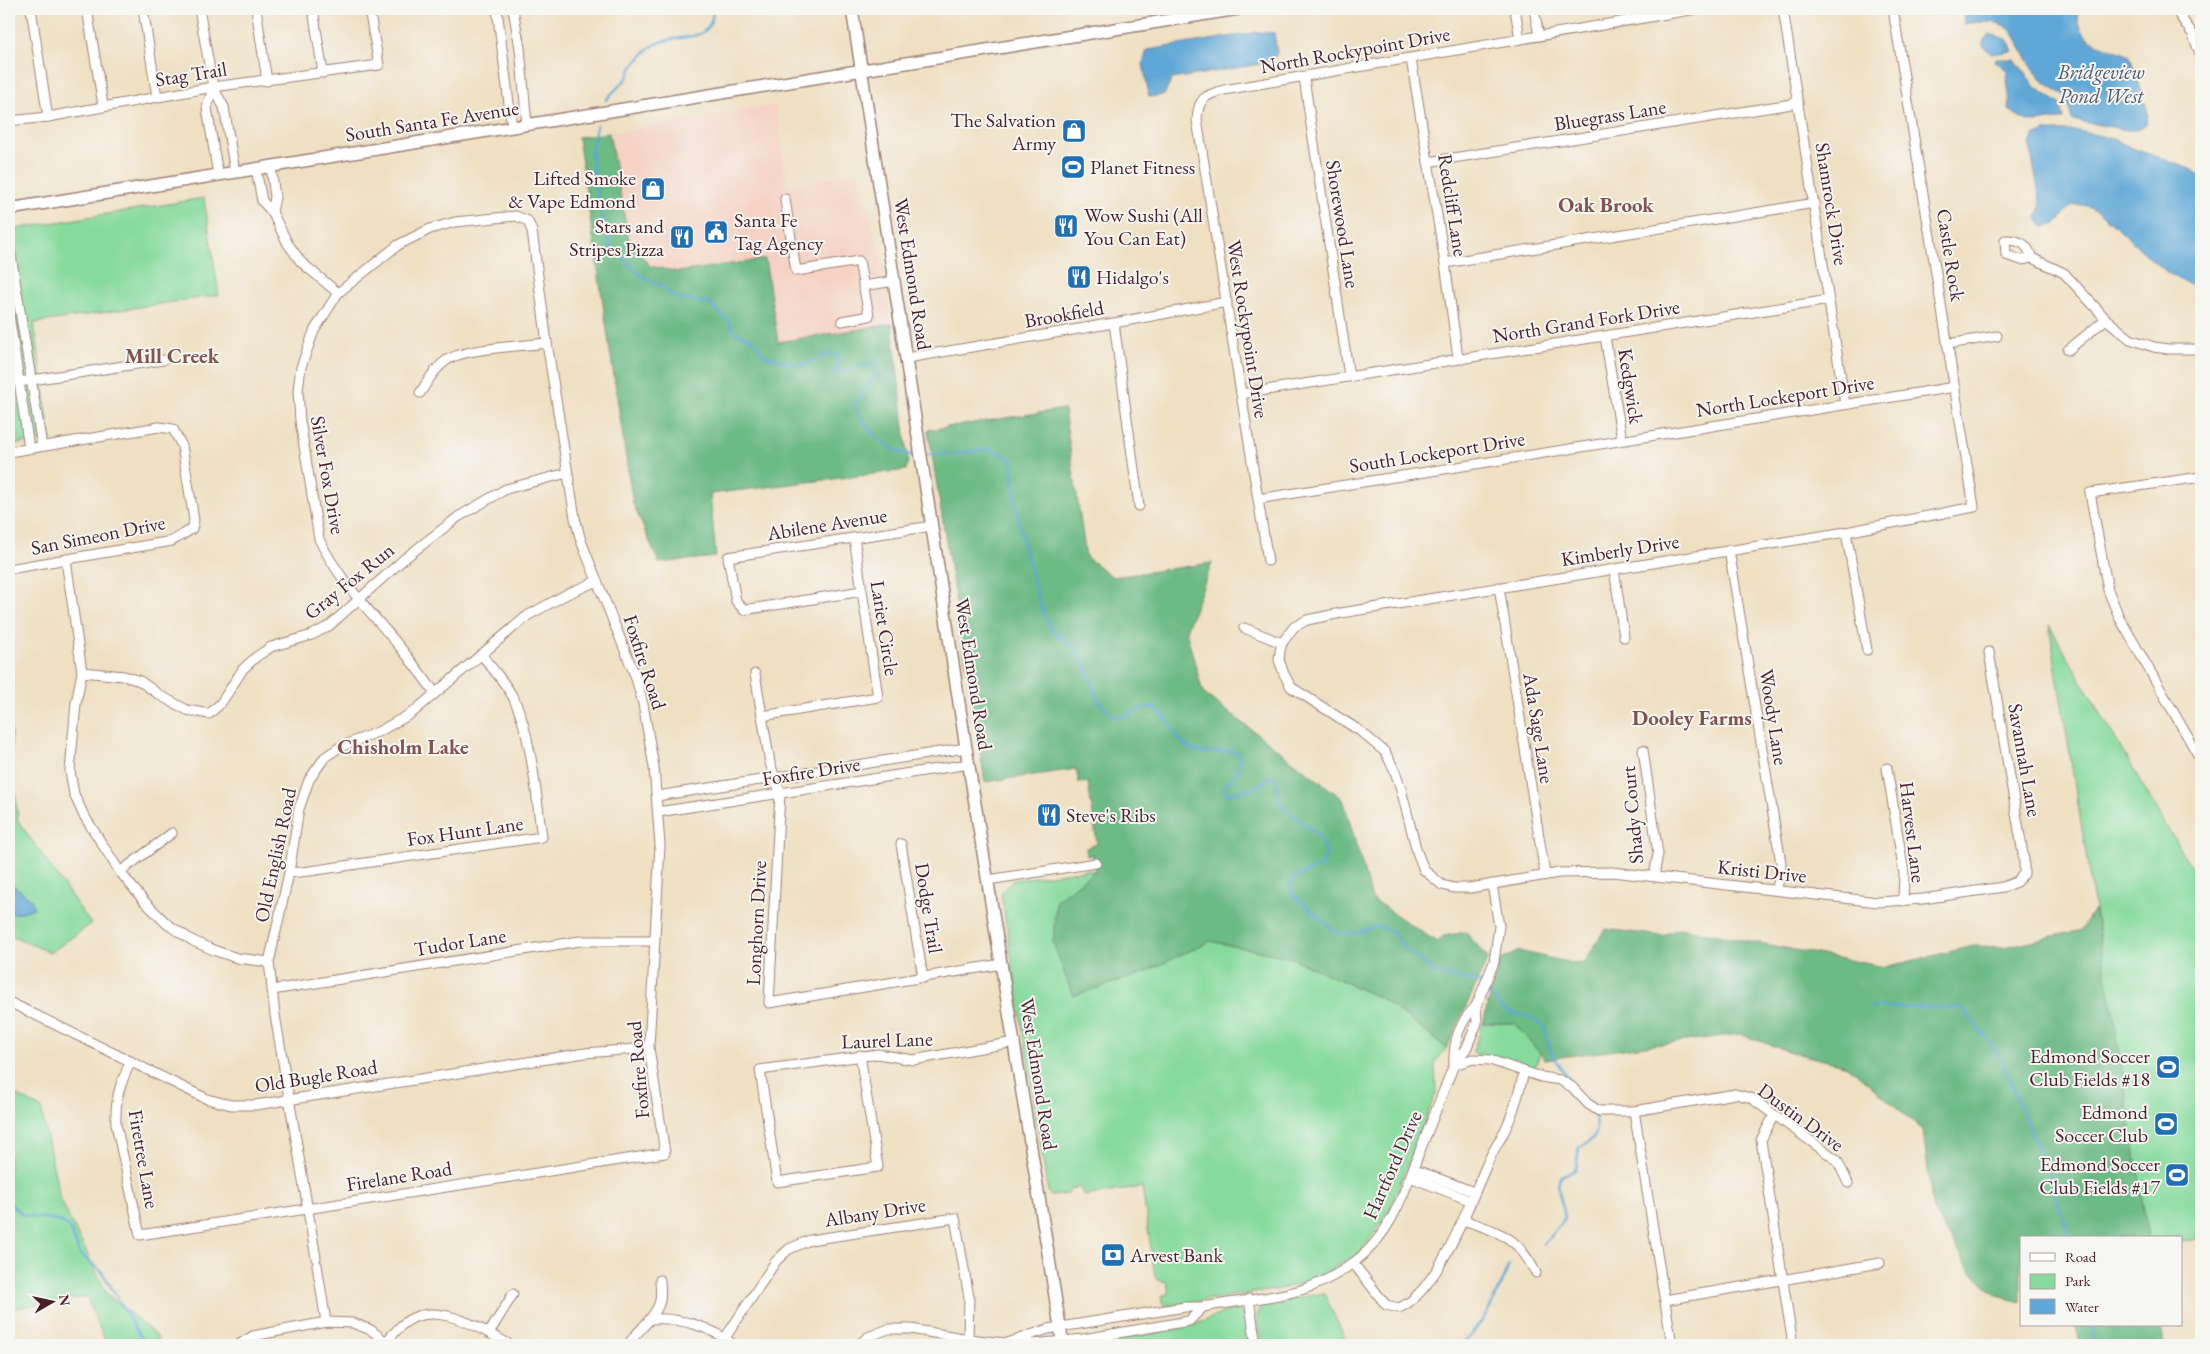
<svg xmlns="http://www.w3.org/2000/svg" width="2210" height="1354" font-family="'EB Garamond',serif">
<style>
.built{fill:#f5d2c2}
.green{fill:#86da9c;stroke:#687c64}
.forest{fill:#6cba84;stroke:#5b6c58}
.water{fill:#5fa7d6;stroke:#546380}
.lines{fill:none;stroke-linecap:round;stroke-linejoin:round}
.stream{stroke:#5fa7d6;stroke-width:2.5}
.street-casing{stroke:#9c8076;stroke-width:11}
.secondary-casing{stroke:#9c8076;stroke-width:14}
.street{stroke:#fff;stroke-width:9}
.secondary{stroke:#fff;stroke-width:11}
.labels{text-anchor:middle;stroke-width:4;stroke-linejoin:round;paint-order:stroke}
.street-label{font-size:20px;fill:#4a1f2b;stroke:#f6f6f2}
.poi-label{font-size:20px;fill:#4a1f2b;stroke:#f6f6f2;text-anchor:end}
.water-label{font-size:21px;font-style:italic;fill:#52556f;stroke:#f6f6f2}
.neighbourhood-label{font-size:21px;font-weight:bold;fill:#82544f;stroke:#f6f6f2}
</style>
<rect width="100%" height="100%" fill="#f6f6f2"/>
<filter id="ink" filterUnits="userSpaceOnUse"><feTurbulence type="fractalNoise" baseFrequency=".02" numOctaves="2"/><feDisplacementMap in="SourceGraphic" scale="10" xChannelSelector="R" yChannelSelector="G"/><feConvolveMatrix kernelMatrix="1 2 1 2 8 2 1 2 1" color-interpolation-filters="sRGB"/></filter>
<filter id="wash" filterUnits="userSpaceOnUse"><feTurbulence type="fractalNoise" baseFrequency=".0096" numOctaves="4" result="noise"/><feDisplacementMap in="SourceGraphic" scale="20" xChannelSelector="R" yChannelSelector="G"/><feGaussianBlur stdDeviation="1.12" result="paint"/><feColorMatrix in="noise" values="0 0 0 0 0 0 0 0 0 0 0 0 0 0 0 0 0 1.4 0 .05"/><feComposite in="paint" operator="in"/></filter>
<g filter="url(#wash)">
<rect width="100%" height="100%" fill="#efe0c2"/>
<polygon class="built" points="776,105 787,185 857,173 878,242 892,324 778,342 765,259 678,272 650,266 629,241 609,133"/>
<g class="green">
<polygon points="204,198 219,295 34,323 51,439 9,445 9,230"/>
<polygon points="12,621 11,751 18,821 91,924 50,953 9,934 9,913 20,913 33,908 31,899 9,882 9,622"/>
<polygon points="2049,625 2201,885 2201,1238 2181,1242 2181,1238 2148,1238"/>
<polygon points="1086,870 1095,871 1141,974 1210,941 1292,958 1382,999 1447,1048 1435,1062 1436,1093 1387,1216 1359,1254 1310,1281 1280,1289 1164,1306 1162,1295 1169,1294 1167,1282 1158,1280 1155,1277 1142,1187 1084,1196 1079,1187 1070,1189 1068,1194 1051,1196 1048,1192 1001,892 1013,880"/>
<polygon points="1483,1023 1514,1023 1540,1053 1534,1070 1487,1055 1474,1054 1473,1051"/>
<polygon points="9,1091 41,1108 60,1199 107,1294 157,1336 159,1345 107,1345 86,1297 9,1309"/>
<path d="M1324 1293 1348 1345H1261C1259 1332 1251 1312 1265 1304Z"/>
<polygon points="1235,1308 1245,1316 1250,1345 1088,1345 1189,1327"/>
</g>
<g class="forest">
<polygon points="609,133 629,241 650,266 678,272 765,259 778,342 892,324 908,461 906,470 710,494 716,557 659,563 633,504 578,137"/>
<polygon points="1064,409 1086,557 1113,577 1212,563 1186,631 1203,693 1343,799 1372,899 1437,942 1444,936 1466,932 1488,958 1447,1048 1382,999 1292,958 1210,941 1141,974 1073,996 1053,943 1056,900 1095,871 1093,855 1087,856 1086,848 1097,844 1088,782 1079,783 1076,769 985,782 928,430"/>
<polygon points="2094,909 2113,1011 2148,1238 2021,1238 2021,1302 1997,1296 1973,1274 1933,1211 1923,1130 1848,1066 1791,1052 1739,1034 1545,1059 1514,1023 1483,1023 1499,961 1519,951 1576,964 1584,963 1605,929 1663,936 1680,928 1885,967 1974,946 2005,947 2081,930"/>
<polygon points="2076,1325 2161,1325 2164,1345 2079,1345"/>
</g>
<g class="water">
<path d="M1963 9H2077C2079 46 2102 43 2130 56L2148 112 2146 125 2138 130H2128L2072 120 2066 96C2057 90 2044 84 2038 75 2010 41 2023 14 1964 24Z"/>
<polygon points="1259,32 1274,33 1277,53 1272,62 1172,79 1164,95 1149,97 1143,63 1147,50"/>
<polygon points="1989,34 2007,39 2013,51 1992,54 1983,46 1984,40"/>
<path d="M1996 59H2015L2035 87 2060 104 2064 119C2035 119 2037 130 2009 110 2011 96 2006 85 2007 70L1995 61Z"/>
<path d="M2046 131H2079L2114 139 2132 148 2191 169 2201 176V284C2169 292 2118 217 2087 206 2083 204 2077 205 2072 205L2055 225 2044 227 2037 218 2041 206 2030 146 2033 136Z"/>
<polygon points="9,882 31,899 34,908 20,913 9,913"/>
</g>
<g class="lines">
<g class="stream">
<path d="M606 100C612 92 620 86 627 78 629 75 630 71 632 67 637 61 647 49 654 45 677 31 712 48 713 9"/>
<path d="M597 125 591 154 597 193 610 245 636 271 646 279 660 285 671 295 685 300 709 303 728 321 735 332 753 339 763 355C792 363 802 372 828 353L841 357 834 374 875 362 878 372 854 406C866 429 889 456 917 455"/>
<path d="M925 455 952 454 989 449 1012 459C1014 472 1013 487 1015 500 1019 526 1038 614 1053 631 1060 640 1074 644 1079 653 1092 674 1093 711 1120 718 1129 715 1137 708 1146 707 1167 704 1171 741 1193 750 1209 757 1228 747 1238 753 1245 768 1231 778 1223 788L1226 794 1253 789 1270 777 1276 779 1281 806 1318 835 1326 854 1322 866 1292 878 1290 889 1293 894 1336 933H1357L1377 926 1393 932 1406 950 1439 974 1482 983"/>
<polyline points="1486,990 1501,1007 1510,1013 1527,1016 1544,1026 1552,1055 1570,1081"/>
<polyline points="1870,1007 1962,1008 1999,1055 2045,1165 2070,1238"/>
<polyline points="9,1203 23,1215 55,1220 63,1223 70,1229 80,1254 102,1272 145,1345"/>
<path d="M1543 1245 1565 1218C1564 1207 1553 1183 1562 1176 1566 1173 1572 1173 1576 1169L1579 1147C1599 1139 1599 1130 1594 1110"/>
<polyline points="2092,1325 2093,1345"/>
<path d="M1461 1345C1485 1324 1497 1294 1509 1265"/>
</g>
</g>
</g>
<g filter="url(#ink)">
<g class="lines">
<defs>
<g id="street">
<polyline points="31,9 48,117"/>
<polyline points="87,9 103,105"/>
<polyline points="143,9 157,97"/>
<polyline points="199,9 213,87 224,107 235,172"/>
<polyline points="256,9 267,81"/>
<polyline points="313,9 323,73"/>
<polyline points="497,9 512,127"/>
<polyline points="513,9 520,48 527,125"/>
<polyline points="1515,9 1520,39"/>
<polyline points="1534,9 1539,36"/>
<polyline points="1783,9 1845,404"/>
<polyline points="1893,9 1974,507 1846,532 1341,613 1307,620 1294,627 1282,643 1280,651 1279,660 1284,674 1291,687 1360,731 1385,752 1394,769 1401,789 1417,852 1424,870 1442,885 1454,888 1470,888 1559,873 1612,872 1878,902 1923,899 2003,887 2016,882 2024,874 2024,860 1989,652"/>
<polyline points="2175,9 2192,33 2201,56"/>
<polyline points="1411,59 1445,263 1458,358"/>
<polyline points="1304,78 1349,376"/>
<polyline points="213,87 207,108 218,175"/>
<polyline points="9,121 48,117 213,87 379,65 369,9"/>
<polyline points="1428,162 1798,103"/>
<polyline points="271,167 275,197 272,212"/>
<polyline points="256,169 262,201 272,212 288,244 301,262 338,293"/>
<polyline points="785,199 796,271 859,261 869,316 842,321"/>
<polyline points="9,243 42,446"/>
<path d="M2032 258C2027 243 2020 240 2005 240L2006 255 2021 260 2032 258 2064 273 2106 319 2130 339 2154 347 2168 349H2201"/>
<polyline points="1445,263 1815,203"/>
<polyline points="863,286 895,281"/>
<polyline points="9,315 29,448"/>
<polyline points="1114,323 1139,506"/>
<polyline points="1605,337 1622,440"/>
<polyline points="1948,344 1997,336"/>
<polyline points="2068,350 2106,319"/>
<polyline points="907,358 1114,323 1227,302"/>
<polyline points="19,382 163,360"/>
<path d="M420 393C428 381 435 368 447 360 466 348 523 346 547 343"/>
<polyline points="1241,394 1829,300"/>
<polyline points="9,452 159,427 173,429 182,446 194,520 192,529 172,541 9,569"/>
<polyline points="2201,477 2090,493 2108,590 2119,617 2201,760"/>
<polyline points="1258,499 1955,387"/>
<polyline points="1846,532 1867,650"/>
<polyline points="1729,550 1781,863 1780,877 1776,890"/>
<polyline points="66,560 82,672 76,703 70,771 74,794 83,814 120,872 144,901 167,924 193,941 216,951 237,958 269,962"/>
<path d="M1268 561 1197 120C1198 99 1204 95 1224 90L1696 9"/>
<polyline points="1614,569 1624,637"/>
<polyline points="1499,587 1545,874"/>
<polyline points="862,591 744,610 736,601 728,557 932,526"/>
<polyline points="1244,628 1282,643"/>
<polyline points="82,672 124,676 140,681 161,696 187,710 209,714 221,703 243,669 256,657 271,647 312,635 329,626 404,559 458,517 506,489 567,473"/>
<polyline points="755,674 770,763 780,793 769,1003 1002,964"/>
<polyline points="762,716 878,697 854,538"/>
<polyline points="1643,750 1658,854 1654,876"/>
<polyline points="1887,768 1904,873 1903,901"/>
<polyline points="657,796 966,748"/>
<polyline points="658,812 969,764"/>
<polyline points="901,844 923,978"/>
<polyline points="120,872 172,833"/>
<path d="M289 873 310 871 542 837C536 795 532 737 514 699 506 683 492 669 482 655"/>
<polyline points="988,880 1096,863"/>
<polyline points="272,990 580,941 654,941"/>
<polyline points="9,1002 207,1099 231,1105 256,1105 585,1053 649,1048"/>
<polyline points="860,1055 878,1167 777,1182 760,1070 878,1054 913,1060 1015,1042"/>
<path d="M131 1061C120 1084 115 1098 116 1124L140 1235 665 1153 649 1048 660 845 654 767 643 704 636 678 581 541 575 518 547 343 532 231 528 221 516 216 455 222 430 229 398 245 338 293 314 331 301 367 298 390 300 421 319 539C339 581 371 612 400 647 412 662 424 678 435 693"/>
<polyline points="1454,1065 1473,1059 1490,1060 1541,1077 1560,1080 1572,1087 1588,1104 1599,1111 1634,1111 1735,1094 1751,1098 1837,1160 1848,1183"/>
<path d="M1454 1065C1453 1042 1459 1022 1476 1006"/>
<polyline points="1634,1111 1672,1345"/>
<polyline points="1774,1115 1761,1140 1793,1345"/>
<polyline points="1413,1169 1474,1192"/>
<polyline points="1410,1177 1471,1201"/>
<path d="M1464 1220C1502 1234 1516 1235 1536 1273"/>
<polyline points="316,1258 275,1015 269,962 289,873 299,809 309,780 325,757 340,747 380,731 412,713 527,616 567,594 597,581"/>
<path d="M1353 1263 1386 1305 1399 1308C1438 1292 1470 1202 1487 1164 1492 1152 1499 1142 1505 1130 1514 1112 1519 1092 1524 1072"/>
<polyline points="317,1265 326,1322"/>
<polyline points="1249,1299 1256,1345"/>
<polyline points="1665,1300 1880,1263"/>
<path d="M1203 1307C1236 1301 1272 1299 1304 1289 1328 1281 1353 1266 1371 1247 1395 1222 1407 1185 1419 1153 1431 1124 1442 1094 1454 1065L1466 1049 1477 1023 1476 1006 1494 962 1499 926 1492 884"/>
<path d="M651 1319C679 1317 712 1327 734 1345"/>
<polyline points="489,1333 513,1294"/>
<polyline points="725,1338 776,1261 789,1249 810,1240 955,1218 969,1297 968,1339"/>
<polyline points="238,1345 253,1336 326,1322 353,1323 371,1330 386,1342"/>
<path d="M385 1345C387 1339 392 1335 397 1330 428 1294 478 1327 510 1345"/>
<path d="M628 1345C637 1330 653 1321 659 1304 662 1297 660 1287 660 1280"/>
<polyline points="858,1345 868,1337 888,1329 911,1329 968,1339 1024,1345 1083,1339 1189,1321 1203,1307 1185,1307 1048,1329 1005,1344"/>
</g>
<g id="secondary">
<polyline points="852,9 966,748 1063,1345"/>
<polyline points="9,209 1238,9"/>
</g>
</defs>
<use href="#street" class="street-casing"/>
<use href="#secondary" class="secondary-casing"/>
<use href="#street" class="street"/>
<use href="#secondary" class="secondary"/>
</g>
</g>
<defs>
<symbol id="shop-square" viewBox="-11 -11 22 22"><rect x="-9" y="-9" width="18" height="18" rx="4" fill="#1f6fb2" stroke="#f6f6f2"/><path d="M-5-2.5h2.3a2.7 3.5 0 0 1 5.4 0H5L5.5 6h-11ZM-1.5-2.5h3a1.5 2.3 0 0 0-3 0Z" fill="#fff"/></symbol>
<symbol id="stadium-square" viewBox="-11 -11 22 22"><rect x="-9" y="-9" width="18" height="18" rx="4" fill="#1f6fb2" stroke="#f6f6f2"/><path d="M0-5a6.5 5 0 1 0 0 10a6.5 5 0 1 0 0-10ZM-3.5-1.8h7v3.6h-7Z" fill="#fff"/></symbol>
<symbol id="restaurant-square" viewBox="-11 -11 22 22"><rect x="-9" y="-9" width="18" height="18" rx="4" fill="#1f6fb2" stroke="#f6f6f2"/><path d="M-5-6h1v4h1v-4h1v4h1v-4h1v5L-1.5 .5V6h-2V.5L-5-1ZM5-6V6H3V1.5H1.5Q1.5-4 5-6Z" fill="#fff"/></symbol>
<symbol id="civic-square" viewBox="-11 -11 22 22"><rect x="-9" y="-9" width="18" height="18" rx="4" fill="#1f6fb2" stroke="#f6f6f2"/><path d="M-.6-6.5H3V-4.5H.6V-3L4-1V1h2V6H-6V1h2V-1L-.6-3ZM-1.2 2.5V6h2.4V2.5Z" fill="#fff"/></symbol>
<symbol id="bank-square" viewBox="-11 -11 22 22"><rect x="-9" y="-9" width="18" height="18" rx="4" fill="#1f6fb2" stroke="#f6f6f2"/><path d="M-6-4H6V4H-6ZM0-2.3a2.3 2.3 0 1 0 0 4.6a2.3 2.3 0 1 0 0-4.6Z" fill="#fff"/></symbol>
</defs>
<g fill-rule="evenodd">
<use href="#shop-square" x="1060" y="117" width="28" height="28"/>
<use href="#stadium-square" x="1059" y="153" width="28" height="28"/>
<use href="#shop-square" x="639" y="175" width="28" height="28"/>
<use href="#restaurant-square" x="1052" y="212" width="28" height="28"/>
<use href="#civic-square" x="702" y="218" width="28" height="28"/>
<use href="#restaurant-square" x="668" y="223" width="28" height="28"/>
<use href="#restaurant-square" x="1065" y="263" width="28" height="28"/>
<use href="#restaurant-square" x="1035" y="801" width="28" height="28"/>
<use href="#stadium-square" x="2154" y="1053" width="28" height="28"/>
<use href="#stadium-square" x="2152" y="1110" width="28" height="28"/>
<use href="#stadium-square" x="2163" y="1161" width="28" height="28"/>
<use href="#bank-square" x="1099" y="1241" width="28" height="28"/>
</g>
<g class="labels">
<g class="street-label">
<text transform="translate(1355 50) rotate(-10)" y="7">North Rockypoint Drive</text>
<text transform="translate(191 74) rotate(-9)" y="7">Stag Trail</text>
<text transform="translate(1610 115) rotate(-9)" y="7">Bluegrass Lane</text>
<text transform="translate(432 121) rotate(-9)" y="7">South Santa Fe Avenue</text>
<text transform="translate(1832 204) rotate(81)" y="7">Shamrock Drive</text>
<text transform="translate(1453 205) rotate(81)" y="7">Redcliff Lane</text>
<text transform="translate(1343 224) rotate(81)" y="7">Shorewood Lane</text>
<text transform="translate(1951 255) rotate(81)" y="7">Castle Rock</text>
<text transform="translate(913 274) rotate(81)" y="7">West Edmond Road</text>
<text transform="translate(1064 314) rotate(-10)" y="7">Brookfield</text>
<text transform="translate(1586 321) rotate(-9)" y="7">North Grand Fork Drive</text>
<text transform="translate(1248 329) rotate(81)" y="7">West Rockypoint Drive</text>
<text transform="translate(1631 386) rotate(81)" y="7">Kedgwick</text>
<text transform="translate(1785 396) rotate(-9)" y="7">North Lockeport Drive</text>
<text transform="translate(1437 452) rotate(-9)" y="7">South Lockeport Drive</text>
<text transform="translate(328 475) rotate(80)" y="7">Silver Fox Drive</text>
<text transform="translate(827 524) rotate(-9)" y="7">Abilene Avenue</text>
<text transform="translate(98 535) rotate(-11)" y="7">San Simeon Drive</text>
<text transform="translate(1620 550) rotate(-9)" y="7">Kimberly Drive</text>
<text transform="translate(349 581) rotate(-39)" y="7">Gray Fox Run</text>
<text transform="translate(885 628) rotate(81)" y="7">Lariet Circle</text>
<text transform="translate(645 662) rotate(72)" y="7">Foxfire Road</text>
<text transform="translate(974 674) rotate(81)" y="7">West Edmond Road</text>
<text transform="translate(1774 717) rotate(81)" y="7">Woody Lane</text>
<text transform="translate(1539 728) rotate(81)" y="7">Ada Sage Lane</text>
<text transform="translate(2025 760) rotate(80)" y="7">Savannah Lane</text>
<text transform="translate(811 771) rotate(-9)" y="7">Foxfire Drive</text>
<text transform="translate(1632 815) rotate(-95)" y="7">Shady Court</text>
<text transform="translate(465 831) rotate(-8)" y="7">Fox Hunt Lane</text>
<text transform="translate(1913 832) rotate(83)" y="7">Harvest Lane</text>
<text transform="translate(275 855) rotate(-78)" y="7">Old English Road</text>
<text transform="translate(1762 871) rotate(6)" y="7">Kristi Drive</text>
<text transform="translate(929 908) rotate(81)" y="7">Dodge Trail</text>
<text transform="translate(756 923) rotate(-87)" y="7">Longhorn Drive</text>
<text transform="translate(460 942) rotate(-9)" y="7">Tudor Lane</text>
<text transform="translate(887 1040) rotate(-2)" y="7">Laurel Lane</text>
<text transform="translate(638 1070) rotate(-95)" y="7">Foxfire Road</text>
<text transform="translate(1039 1074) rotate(81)" y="7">West Edmond Road</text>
<text transform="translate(316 1076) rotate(-9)" y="7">Old Bugle Road</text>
<text transform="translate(1801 1117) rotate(36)" y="7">Dustin Drive</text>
<text transform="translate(144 1159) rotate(80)" y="7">Firetree Lane</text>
<text transform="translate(1392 1165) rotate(-66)" y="7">Hartford Drive</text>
<text transform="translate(399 1176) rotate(-9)" y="7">Firelane Road</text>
<text transform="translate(875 1212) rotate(-9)" y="7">Albany Drive</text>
</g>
<g class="poi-label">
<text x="1056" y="127">The Salvation<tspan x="1056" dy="23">Army</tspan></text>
<text x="1090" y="174" text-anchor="start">Planet Fitness</text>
<text x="636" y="185">Lifted Smoke<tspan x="636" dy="23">&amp; Vape Edmond</tspan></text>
<text x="1084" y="222" text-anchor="start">Wow Sushi (All<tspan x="1084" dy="23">You Can Eat)</tspan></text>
<text x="734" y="227" text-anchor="start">Santa Fe<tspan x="734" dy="23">Tag Agency</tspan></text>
<text x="664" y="233">Stars and<tspan x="664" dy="23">Stripes Pizza</tspan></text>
<text x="1096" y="284" text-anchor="start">Hidalgo's</text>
<text x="1066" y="822" text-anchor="start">Steve's Ribs</text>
<text x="2150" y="1063">Edmond Soccer<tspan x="2150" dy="23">Club Fields #18</tspan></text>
<text x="2148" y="1119">Edmond<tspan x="2148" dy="23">Soccer Club</tspan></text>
<text x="2160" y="1171">Edmond Soccer<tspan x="2160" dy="23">Club Fields #17</tspan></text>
<text x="1130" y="1262" text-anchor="start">Arvest Bank</text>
</g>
<g class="water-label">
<text x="2101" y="79">Bridgeview<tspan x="2101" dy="24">Pond West</tspan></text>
</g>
<g class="neighbourhood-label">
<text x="1606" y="212">Oak Brook</text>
<text x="172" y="363">Mill Creek</text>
<text x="1692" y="725">Dooley Farms</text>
<text x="403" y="754">Chisholm Lake</text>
</g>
</g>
<rect width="2210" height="1354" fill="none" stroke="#f6f6f2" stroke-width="30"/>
<rect x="2020" y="1236" width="162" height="90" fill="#f6f6f2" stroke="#b1a0a2"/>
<rect x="2030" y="1253" width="25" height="8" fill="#ffffff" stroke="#b1a0a2"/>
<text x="2065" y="1262" font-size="15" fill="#4a1f2b">Road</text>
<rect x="2030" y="1274" width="25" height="15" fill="#86da9c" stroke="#b1a0a2"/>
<text x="2065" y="1286" font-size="15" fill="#4a1f2b">Park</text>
<rect x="2030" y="1299" width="25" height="15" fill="#5fa7d6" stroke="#b1a0a2"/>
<text x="2065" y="1312" font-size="15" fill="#4a1f2b">Water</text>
<g transform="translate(52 1302) rotate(81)" stroke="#f6f6f2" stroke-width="4" paint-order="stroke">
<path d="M0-4L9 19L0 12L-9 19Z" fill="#4a1f2b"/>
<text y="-8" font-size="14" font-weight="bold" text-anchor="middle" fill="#4a1f2b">N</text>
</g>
</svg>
